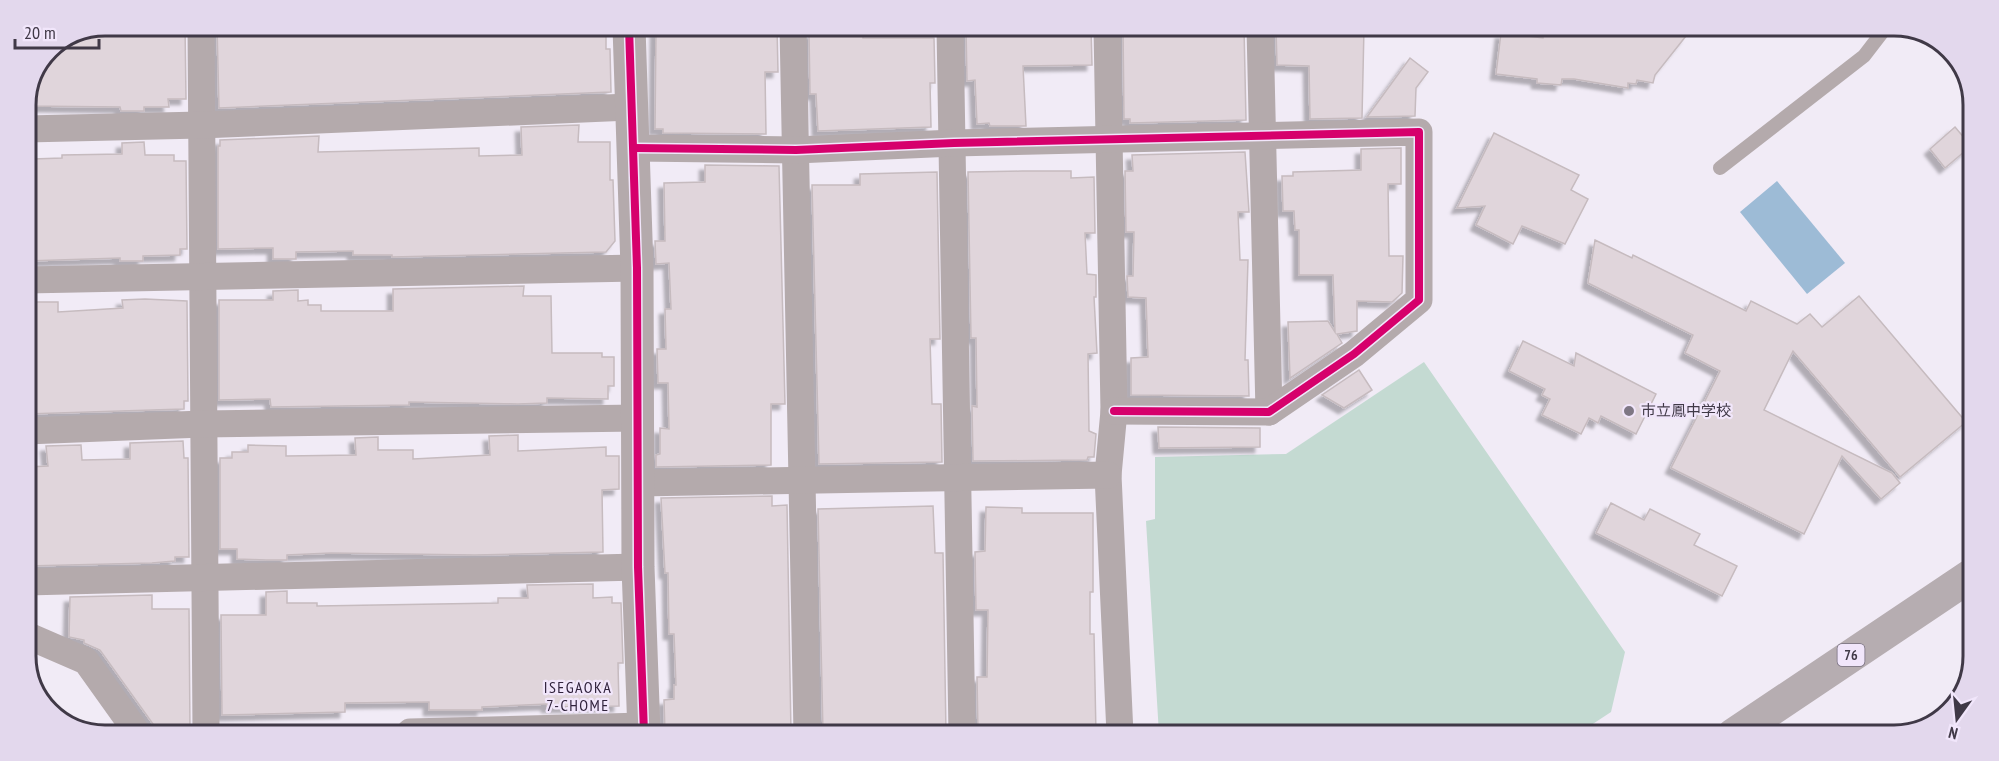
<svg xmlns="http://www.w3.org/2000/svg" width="1999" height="761" font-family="'PT Sans Narrow','Noto Sans JP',sans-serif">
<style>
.green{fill:#c4dad2}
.water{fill:#9dbbd6}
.building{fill:#e0d5db;stroke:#c6bbbf;stroke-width:1.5;filter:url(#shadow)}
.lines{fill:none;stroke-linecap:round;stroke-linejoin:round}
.service{stroke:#b4aaac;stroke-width:14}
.minor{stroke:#b4aaac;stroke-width:27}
.tertiary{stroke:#b4aaac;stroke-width:33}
.primary{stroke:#b6adb1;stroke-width:33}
.cycleway-casing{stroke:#f1e6fb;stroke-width:11}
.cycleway{stroke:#d6006c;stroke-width:8}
.poi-dot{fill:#7e7784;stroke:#f1e6fb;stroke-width:2}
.labels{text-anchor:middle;stroke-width:4.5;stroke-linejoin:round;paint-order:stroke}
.shield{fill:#f1e6fb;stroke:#756d7d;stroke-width:1.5}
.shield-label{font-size:14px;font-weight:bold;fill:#403947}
.poi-label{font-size:15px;fill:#403947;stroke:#f1e6fb;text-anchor:start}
.neighbourhood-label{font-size:16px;letter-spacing:1.5px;fill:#30223c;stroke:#f1e6fb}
.rim{fill:none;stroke:#403947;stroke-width:3}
</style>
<defs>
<filter id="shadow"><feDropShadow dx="-5.5" dy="5.5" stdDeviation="1.5" flood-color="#0004"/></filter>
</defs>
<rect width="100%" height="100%" fill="#f1ebf6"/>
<polygon class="green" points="1424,362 1625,652 1611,712 1576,735 1159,734 1146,521 1155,519 1155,457 1286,454"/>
<polygon class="water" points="1777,181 1845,263 1807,294 1740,212"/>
<g class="building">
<polygon points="105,26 185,26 186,99 168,99 169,107 144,107 144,111 121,111 120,107 26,106 49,49"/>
<polygon points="217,26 606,27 606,49 610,49 611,92 219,108"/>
<polygon points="677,27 777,27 778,72 765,72 766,134 663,133 663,129 655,129 656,31 677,32"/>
<polygon points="966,28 982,28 982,33 1091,28 1092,65 1023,66 1026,126 990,126 989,123 977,124 975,80 967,81"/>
<polygon points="1123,28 1244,28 1246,120 1130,123 1130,119 1124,119"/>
<polygon points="1276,28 1364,28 1362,118 1310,119 1309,66 1277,65"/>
<polygon points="1544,29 1642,29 1686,36 1655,75 1653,83 1637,80 1636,84 1628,83 1628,88 1574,79 1562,79 1561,85 1537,83 1537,79 1496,74 1501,33 1543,38"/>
<polygon points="833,32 833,34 863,33 863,38 934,38 935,83 930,83 931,127 818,131 816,94 810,94 809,33"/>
<polygon points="1410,58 1428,72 1416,88 1415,116 1367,117"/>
<polygon points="579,125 578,142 610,142 610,180 613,180 615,241 606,252 392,257 392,255 353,255 353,251 296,252 296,259 273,259 273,248 218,249 218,146 220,146 220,140 319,136 318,152 479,148 479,156 522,155 521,127"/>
<polygon points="1955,127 1971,146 1945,168 1930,149"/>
<polygon points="1494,133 1579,175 1571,190 1588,199 1565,244 1522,226 1513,244 1476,225 1485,206 1457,208"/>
<polygon points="144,142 145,155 174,155 174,161 186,161 187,249 180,249 180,255 143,256 143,261 120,261 120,258 26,261 26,164 33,164 33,159 62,158 62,155 122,154 122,143"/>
<polygon points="1401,148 1401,184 1388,184 1389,256 1403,256 1402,293 1392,302 1357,301 1357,331 1337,334 1342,343 1290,378 1288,322 1328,321 1335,332 1333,275 1299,275 1299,230 1295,230 1294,211 1283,211 1282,176 1293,176 1293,172 1361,170 1361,149"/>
<polygon points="1245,152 1249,212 1238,212 1240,260 1248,260 1245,360 1248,360 1249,396 1131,395 1131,358 1148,357 1146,298 1128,297 1127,276 1133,276 1134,232 1126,232 1125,171 1133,171 1132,155"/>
<polygon points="705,165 779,166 785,404 771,404 771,465 656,467 656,455 660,454 660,428 669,429 668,383 658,383 657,349 666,349 665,309 671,309 669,263 656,264 655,241 665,241 664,183 705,182"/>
<polygon points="1022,171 1071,171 1071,178 1094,177 1095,233 1085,233 1087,274 1096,275 1096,297 1094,297 1097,353 1088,354 1089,431 1096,434 1094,457 1088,457 1087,460 973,461 972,406 977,407 976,338 971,338 968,172"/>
<polygon points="937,172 940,339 930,339 932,404 941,404 942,462 819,464 812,185 860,185 860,174"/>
<polygon points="1595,240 1632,258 1633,255 1746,311 1751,301 1797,324 1810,314 1822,327 1859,296 1966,422 1900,477 1793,351 1764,410 1892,473 1900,483 1881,499 1842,456 1804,534 1671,468 1720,371 1685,353 1693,335 1588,283"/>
<polygon points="524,286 523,296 551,296 552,353 602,353 602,357 614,357 614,386 608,386 608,399 547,398 547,403 518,404 409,402 409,405 271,407 270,399 219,400 219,300 273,300 273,291 298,290 298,301 308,300 308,305 321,305 321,311 393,311 393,289"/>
<polygon points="145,299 187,301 188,401 184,401 184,409 26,414 26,302 58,302 58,312 123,308 122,300"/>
<polygon points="1523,341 1574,366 1576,353 1656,394 1636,434 1601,416 1598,423 1589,418 1581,434 1542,415 1550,399 1542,395 1545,389 1509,371"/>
<polygon points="1359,370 1372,390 1344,408 1322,395"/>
<polygon points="1158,427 1260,428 1260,447 1159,448"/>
<polygon points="518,435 518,451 606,447 606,456 619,456 619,489 602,490 603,552 475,555 331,553 287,555 287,560 266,560 237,559 237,549 220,549 220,458 232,458 232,452 248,452 248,445 286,446 286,456 356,455 355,438 378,437 378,450 413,450 413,459 490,455 489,436"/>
<polygon points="183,441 184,458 188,458 189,557 175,557 175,561 152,563 26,566 26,467 48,466 46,446 81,445 82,460 130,459 130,443"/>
<polygon points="772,496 772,506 787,505 791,733 665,733 664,700 674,699 674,685 676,685 674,634 669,634 668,573 665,573 661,498"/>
<polygon points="1611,503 1644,520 1650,509 1700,534 1694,545 1737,566 1722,596 1596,533"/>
<polygon points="933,506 935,553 943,553 946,733 823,733 818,509"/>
<polygon points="986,507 1022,508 1022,513 1093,513 1093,592 1090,592 1090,634 1094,634 1096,734 978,733 977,677 987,677 988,610 976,610 975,552 985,551"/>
<polygon points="593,584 593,598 612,597 612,603 621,603 623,663 618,663 619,706 547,707 547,704 482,707 482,710 429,710 429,702 345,703 345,712 222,715 221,615 266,615 266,592 287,591 287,603 317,603 317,606 498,603 498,598 528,598 527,585"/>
<polygon points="152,595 152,609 189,609 190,731 158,731 100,650 84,643 84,640 69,637 70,597"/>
</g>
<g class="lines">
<polyline class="service" points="1720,168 1864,56 1884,30"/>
<g class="minor">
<polyline points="201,26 206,731"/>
<polyline points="793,27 807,733"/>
<polyline points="950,28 962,733"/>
<polyline points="1107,28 1114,411 1108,475 1120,734"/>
<polyline points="1260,28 1269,412"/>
<polyline points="26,129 201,125 630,107"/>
<polyline points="634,148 796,150 954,143 1419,132 1419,300 1354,354 1269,412 1114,411"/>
<polyline points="26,280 637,268"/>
<polyline points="26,431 202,424 639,418"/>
<polyline points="638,483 1108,475"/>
<polyline points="26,582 638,567"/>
<polyline points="26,635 86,661 136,731"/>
<polyline points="410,732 644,726"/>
</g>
<polyline class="tertiary" points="629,27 637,268 638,567 644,733"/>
<polyline class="primary" points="1733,735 1970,576"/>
<defs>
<g id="cycleway">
<polyline points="629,27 637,268 638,567 644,733"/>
<polyline points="634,148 796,150 954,143 1419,132 1419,300 1354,354 1269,412 1114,411"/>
</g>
</defs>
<use href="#cycleway" class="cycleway-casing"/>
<use href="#cycleway" class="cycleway"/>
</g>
<circle class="poi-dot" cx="1629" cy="411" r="6"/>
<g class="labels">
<rect class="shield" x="1837.5" y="644" width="27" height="22" rx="4.5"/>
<g class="shield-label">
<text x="1851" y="660">76</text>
</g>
<g class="poi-label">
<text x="1641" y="416">市立鳳中学校</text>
</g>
<g class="neighbourhood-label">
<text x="578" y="693">ISEGAOKA<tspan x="578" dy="18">7-CHOME</tspan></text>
</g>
</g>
<path d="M0 0H1999V761H0ZM105 36H1894A69 69 0 0 1 1963 105V656A69 69 0 0 1 1894 725H105A69 69 0 0 1 36 656V105A69 69 0 0 1 105 36Z" fill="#e3d8ed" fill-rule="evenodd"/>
<path class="rim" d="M105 36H1894A69 69 0 0 1 1963 105V656A69 69 0 0 1 1894 725H105A69 69 0 0 1 36 656V105A69 69 0 0 1 105 36Z"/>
<g transform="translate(1957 719) rotate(195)" stroke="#f1e6fb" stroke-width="4.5" paint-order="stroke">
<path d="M0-4.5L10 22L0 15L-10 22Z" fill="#403947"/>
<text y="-9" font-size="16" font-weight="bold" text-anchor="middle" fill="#403947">N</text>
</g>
<path d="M15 39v9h84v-9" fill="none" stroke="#403947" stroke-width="3"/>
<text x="24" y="39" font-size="18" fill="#403947" stroke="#f1e6fb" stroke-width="4.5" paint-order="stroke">20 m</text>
</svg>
